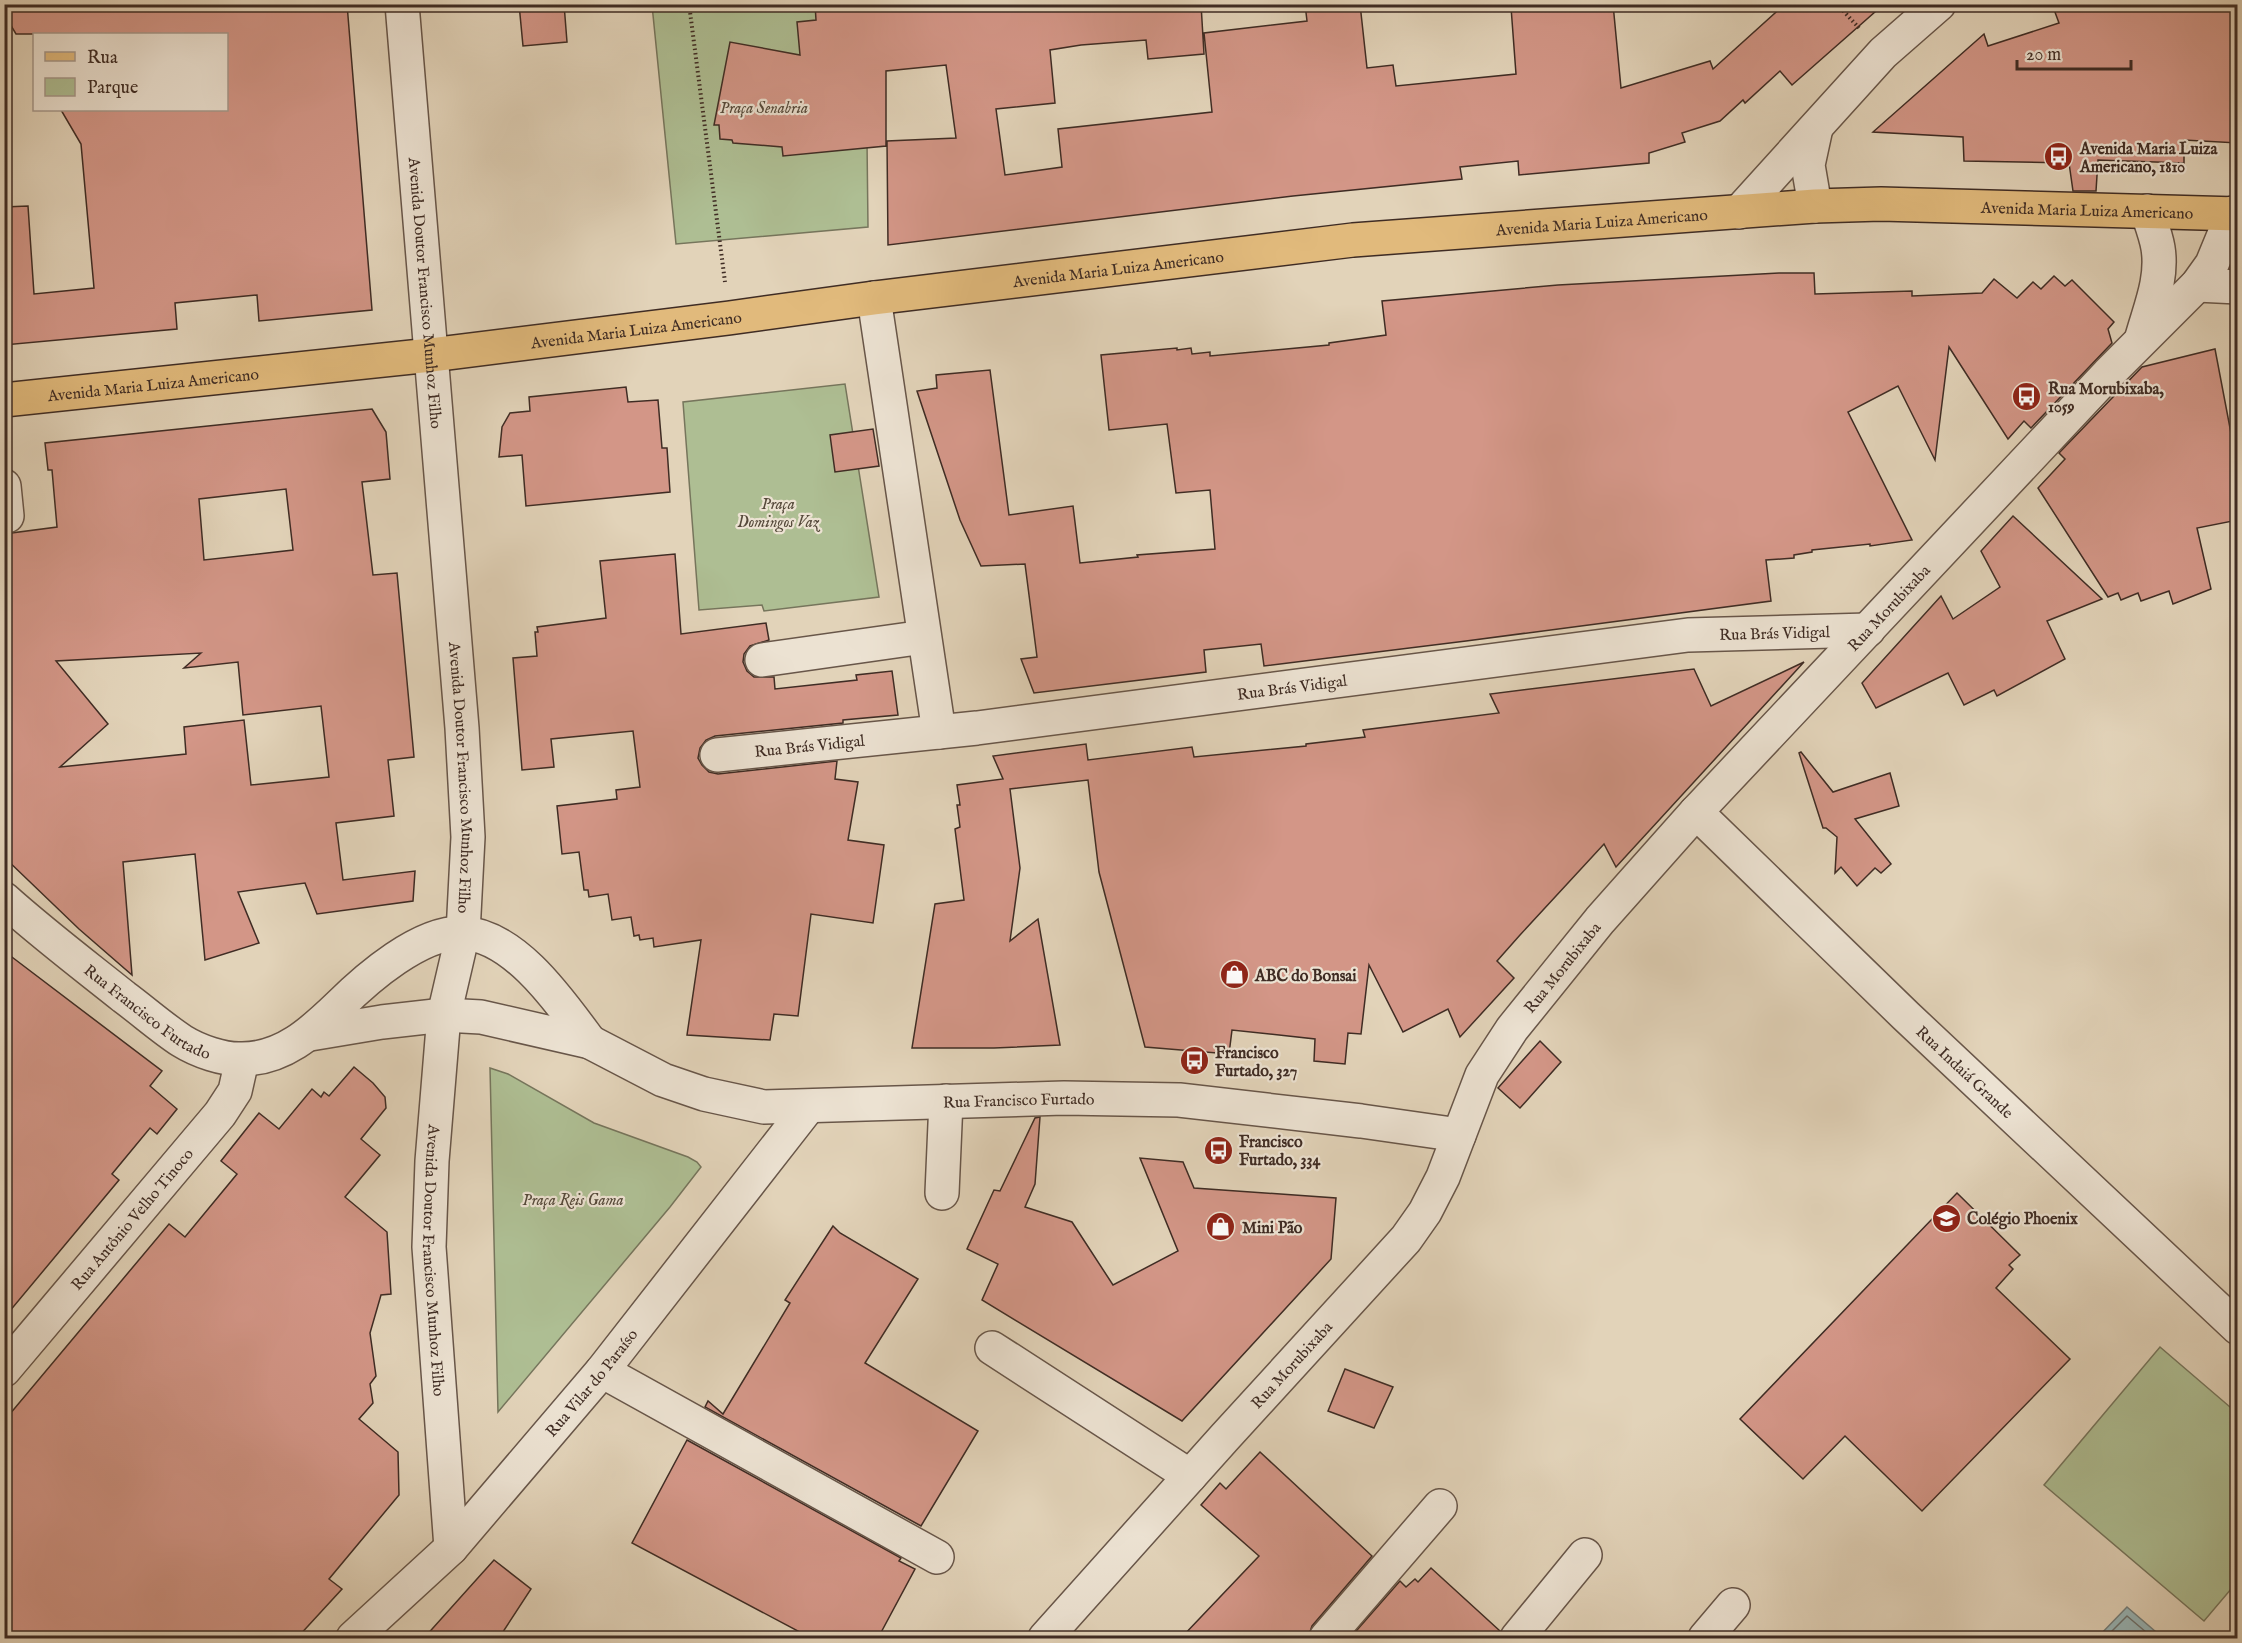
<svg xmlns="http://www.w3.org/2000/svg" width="2242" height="1643" font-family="'IM FELL English',serif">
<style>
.green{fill:#aebe93;stroke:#76755c;stroke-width:1.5}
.water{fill:#98b6b8;stroke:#747f7d;stroke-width:1.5}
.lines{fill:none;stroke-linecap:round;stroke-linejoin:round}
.shore{stroke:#6c716e;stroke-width:1.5}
.building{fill:#d39687;stroke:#3f2c24;stroke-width:1.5;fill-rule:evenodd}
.minor-casing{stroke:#685649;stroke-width:36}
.major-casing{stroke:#3f2c24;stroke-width:36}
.path{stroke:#3f2c24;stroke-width:4;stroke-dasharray:1.5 3;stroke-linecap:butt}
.minor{stroke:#ece2d2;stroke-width:33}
.major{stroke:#e1ba7c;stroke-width:33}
.labels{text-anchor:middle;stroke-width:4.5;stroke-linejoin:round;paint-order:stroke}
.park-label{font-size:16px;font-style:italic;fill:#55493a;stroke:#ece2d2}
.poi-label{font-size:16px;font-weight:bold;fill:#3f2c24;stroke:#ece2d2;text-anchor:start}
.street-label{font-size:16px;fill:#3f2c24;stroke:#ece2d2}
</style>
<rect width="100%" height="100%" fill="#e2d3b9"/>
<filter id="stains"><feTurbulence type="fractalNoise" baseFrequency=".00333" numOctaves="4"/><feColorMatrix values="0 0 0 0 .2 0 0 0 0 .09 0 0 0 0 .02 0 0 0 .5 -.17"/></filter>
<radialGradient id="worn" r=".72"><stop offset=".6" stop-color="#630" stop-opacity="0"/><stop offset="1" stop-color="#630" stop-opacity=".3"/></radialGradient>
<g class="green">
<polygon points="652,5 874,5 866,54 868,227 676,244"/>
<polygon points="845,384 879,597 764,611 762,605 699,610 683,402"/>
<polygon points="490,1068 508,1074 594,1123 688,1157 697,1162 701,1167 670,1207 498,1412"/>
<polygon points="2160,1347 2237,1413 2237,1582 2204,1621 2044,1485"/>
</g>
<polygon class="water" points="2127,1607 2163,1638 2097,1638"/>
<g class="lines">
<polyline class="shore" points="2105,1638 2127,1616 2153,1638"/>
</g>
<g class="building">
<polygon points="4,4 347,4 372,310 259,321 257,295 175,303 177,329 4,345 4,207 28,206 34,294 94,288 81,144 61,110 226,110 226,34 16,34 4,14"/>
<polygon points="519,4 564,4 567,42 523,46"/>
<polygon points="815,4 1201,4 1204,54 1148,59 1146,40 1081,45 1050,50 1055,103 996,109 1005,175 1062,167 1058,129 1212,112 1204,33 1307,21 1305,4 1360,4 1367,68 1393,65 1396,86 1516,74 1511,7 1539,4 1613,4 1621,88 1710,61 1713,69 1785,4 1884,4 1792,85 1780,71 1745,103 1743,100 1720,121 1682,133 1685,142 1649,153 1649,163 1519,175 1518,161 1460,167 1462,179 1293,196 888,245 887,141 956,138 946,65 886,71 886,146 783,156 782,147 733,143 732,140 720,139 719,125 714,125 730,42 800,55 797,22 816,20"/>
<polygon points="2052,4 2238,4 2238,143 2184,140 2184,163 2098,160 2096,191 2073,191 2069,163 1964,161 1963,137 1873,132 1984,34 1988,46 2059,23"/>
<polygon points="1779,273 1814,273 1815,294 1912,291 1912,296 1982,293 1994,279 2017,298 2033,282 2041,289 2054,276 2065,286 2072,280 2114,322 2108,329 2112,343 2031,428 2024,421 2008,439 1949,347 1935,460 1898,386 1848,412 1912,540 1870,546 1870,544 1812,550 1812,552 1794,555 1794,558 1766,560 1771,601 1466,641 1264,666 1261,644 1204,650 1206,672 1034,693 1021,659 1037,657 1025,564 981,566 960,520 917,391 937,388 936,375 990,370 1009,515 1073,506 1080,563 1138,557 1137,555 1215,549 1210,490 1176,493 1167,424 1109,430 1101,355 1177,348 1177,350 1191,348 1192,354 1210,352 1210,356 1329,345 1329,343 1386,335 1382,301 1558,285"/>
<polygon points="2215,349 2234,449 2238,448 2238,520 2197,528 2211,589 2173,604 2169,591 2141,601 2138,593 2121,600 2118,593 2108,597 2038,488 2065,459 2059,453 2142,367"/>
<polygon points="626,387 628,402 658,400 662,448 667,448 670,492 526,506 522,455 499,457 502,427 510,413 530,411 529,397"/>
<path d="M372 409 386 432 390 479 362 482 373 575 397 573 414 757 388 760 394 816 336 823 343 880 415 871 413 901 317 914 305 883 238 892 259 943 205 960 195 854 123 862 132 975 79 929 4 857V534L57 527 52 470H48L45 443ZM286 489 293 550 204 560 199 499ZM201 653 184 668 238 662 243 715 321 706 329 777 251 785 244 720 184 727 186 754 60 767 108 724 56 661Z"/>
<polygon points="873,429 879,466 835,472 830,435"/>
<polygon points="2013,516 2102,599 2047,621 2065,659 1997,696 1994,690 1964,705 1948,673 1876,708 1862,683 1941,596 1953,619 2000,587 1981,551"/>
<polygon points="675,554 681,634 766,623 769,640 750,646 744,654 743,662 747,671 754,677 774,677 775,689 857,680 856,675 892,671 898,715 843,720 843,723 715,736 706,740 700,748 698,758 702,765 709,772 718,774 837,761 835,779 858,782 848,840 884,845 873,923 811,914 798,1016 774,1014 770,1040 687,1035 701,940 654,947 653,938 640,940 639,935 634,936 631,917 612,920 608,894 589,897 588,890 584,890 579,852 562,854 557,806 617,799 616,790 640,787 633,731 551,739 554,767 522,770 513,658 537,656 535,632 538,632 537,627 606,618 600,561"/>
<polygon points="1804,662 1616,867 1604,844 1520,935 1497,961 1514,978 1460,1037 1448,1009 1403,1032 1369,965 1361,1034 1348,1033 1345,1064 1314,1061 1315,1039 1232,1030 1229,1054 1145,1047 1099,872 1088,780 1010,789 1020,868 1010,941 1038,919 1060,1045 994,1048 912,1048 935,904 964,900 955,829 960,827 957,805 960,805 957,785 1003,779 993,756 1086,744 1088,760 1192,747 1194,757 1306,746 1306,744 1365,737 1363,730 1499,713 1490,694 1694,669 1711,706"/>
<polygon points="1801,752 1833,792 1890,773 1899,806 1855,819 1891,864 1881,873 1875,868 1857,886 1841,867 1835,873 1837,837 1826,828 1823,828 1799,753"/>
<polygon points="4,951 162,1071 150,1086 177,1109 157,1134 150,1128 112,1174 119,1180 4,1318"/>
<polygon points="1540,1041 1561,1062 1520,1108 1498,1088"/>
<polygon points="354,1067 373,1083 385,1097 386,1108 361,1139 380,1155 345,1197 387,1232 391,1294 381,1295 370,1333 376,1376 370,1384 373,1403 359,1419 398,1452 399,1495 329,1579 342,1589 297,1638 4,1638 4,1421 169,1224 185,1237 237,1174 221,1161 259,1113 279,1129 312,1089 321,1097 324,1092 329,1096"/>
<polygon points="1040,1117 1035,1184 1025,1207 1072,1222 1113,1285 1178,1251 1140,1158 1183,1162 1194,1188 1336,1198 1331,1259 1182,1421 982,1300 998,1264 967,1249 994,1190 1000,1191 1035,1118"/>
<polygon points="1957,1193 2020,1255 2009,1265 2013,1269 1996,1288 2070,1359 1922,1511 1845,1436 1803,1479 1740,1419"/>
<polygon points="833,1226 840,1233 918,1279 865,1363 978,1431 921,1526 705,1407 708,1401 723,1414 790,1303 785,1300"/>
<polygon points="1345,1369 1393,1387 1374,1428 1328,1411"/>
<polygon points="687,1440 901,1558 899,1561 915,1569 878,1638 811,1638 632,1543"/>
<polygon points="1260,1452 1372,1556 1312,1626 1308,1638 1181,1638 1259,1556 1201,1505 1220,1483 1226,1489"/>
<polygon points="494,1560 531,1589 499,1638 424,1638"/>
<polygon points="1431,1568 1500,1631 1499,1638 1350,1638 1400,1581 1406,1587 1415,1579 1418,1582"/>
</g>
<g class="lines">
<defs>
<g id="minor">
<path id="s1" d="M402 4 462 728 468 837 463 933 444 1015 432 1161 429 1247 451 1548"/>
<polyline points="1815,206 1808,165 1816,128"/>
<polyline points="1739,212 1883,53 1939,4"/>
<polyline points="2197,285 2238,287"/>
<polyline points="874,298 939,732"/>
<path d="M2142 337C2150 308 2163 279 2158 248 2156 236 2151 223 2147 211"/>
<polyline points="4,486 7,516"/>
<polyline points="762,660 924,637"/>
<path id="s2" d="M717 755 977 728 1688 635 1868 630"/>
<path id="s3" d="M1696 812 1906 1016 2238 1328"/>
<path id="s4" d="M4 899C43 934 84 965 124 997 143 1011 162 1028 182 1041 198 1051 224 1060 242 1059 283 1059 312 1032 339 1006 367 978 420 932 462 933 515 935 561 1003 590 1042"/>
<path id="s5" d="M310 1034 382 1022 444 1015 481 1017 590 1042 663 1080 704 1094 764 1107 1064 1098 1179 1100 1361 1121 1459 1135"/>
<polyline points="942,1193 946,1101"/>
<polyline points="992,1348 1190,1476"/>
<path id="s6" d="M4 1370 220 1114 235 1091 242 1060"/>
<polyline points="602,1371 937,1557"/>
<path id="s7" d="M353 1638 451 1548 602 1371 808 1107"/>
<path id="s8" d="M1045 1638 1225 1437 1406 1239 1425 1212 1443 1177 1482 1075 1512 1029 1600 920 1696 812 2108 374 2197 285 2212 264 2233 213"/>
<polyline points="1326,1638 1440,1506"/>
<polyline points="1517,1638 1585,1555"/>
<polyline points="1705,1638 1733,1605"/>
</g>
<g id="major">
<path id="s9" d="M4 400 431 355 729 318 874 298 1353 240 1815 206 1881 204 2238 214"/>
</g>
</defs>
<use href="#minor" class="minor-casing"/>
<use href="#major" class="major-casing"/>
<g class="path">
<polyline points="689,4 725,282"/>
<polyline points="1837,4 1859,28"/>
</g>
<use href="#minor" class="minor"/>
<use href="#major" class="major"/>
</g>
<defs>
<symbol id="bus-disc" viewBox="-11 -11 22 22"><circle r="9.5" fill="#8f2418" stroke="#ece2d2"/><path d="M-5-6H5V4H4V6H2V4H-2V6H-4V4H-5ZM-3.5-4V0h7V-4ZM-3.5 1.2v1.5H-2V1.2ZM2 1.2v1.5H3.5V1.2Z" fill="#fff"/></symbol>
<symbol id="shop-disc" viewBox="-11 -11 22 22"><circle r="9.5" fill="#8f2418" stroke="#ece2d2"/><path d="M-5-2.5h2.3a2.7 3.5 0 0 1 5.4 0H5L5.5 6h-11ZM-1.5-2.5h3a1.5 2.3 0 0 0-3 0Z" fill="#fff"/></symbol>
<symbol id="university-disc" viewBox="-11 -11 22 22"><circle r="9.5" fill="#8f2418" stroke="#ece2d2"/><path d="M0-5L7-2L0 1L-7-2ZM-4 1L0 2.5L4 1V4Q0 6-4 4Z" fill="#fff"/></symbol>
</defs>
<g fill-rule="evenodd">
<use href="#bus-disc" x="2042" y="140" width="33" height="33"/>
<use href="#bus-disc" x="2010" y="380" width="33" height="33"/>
<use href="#shop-disc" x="1218" y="958" width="33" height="33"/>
<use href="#bus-disc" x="1178" y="1044" width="33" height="33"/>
<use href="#bus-disc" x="1202" y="1134" width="33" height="33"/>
<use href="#university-disc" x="1930" y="1202" width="33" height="33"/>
<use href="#shop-disc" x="1204" y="1210" width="33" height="33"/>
</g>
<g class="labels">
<g class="park-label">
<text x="764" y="113">Praça Senabria</text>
<text x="778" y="509">Praça<tspan x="778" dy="18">Domingos Vaz</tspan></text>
<text x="573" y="1205">Praça Reis Gama</text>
</g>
<g class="poi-label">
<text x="2080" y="154">Avenida Maria Luiza<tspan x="2080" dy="18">Americano, 1810</tspan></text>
<text x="2048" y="394">Rua Morubixaba,<tspan x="2048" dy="18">1059</tspan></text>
<text x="1255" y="981">ABC do Bonsai</text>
<text x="1215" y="1058">Francisco<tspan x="1215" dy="18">Furtado, 327</tspan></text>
<text x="1239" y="1147">Francisco<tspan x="1239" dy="18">Furtado, 334</tspan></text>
<text x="1967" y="1224">Colégio Phoenix</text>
<text x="1242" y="1233">Mini Pão</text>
</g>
<g class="street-label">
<text dy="6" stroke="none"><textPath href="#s9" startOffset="2094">Avenida Maria Luiza Americano</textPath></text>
<text dy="6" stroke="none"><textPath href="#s9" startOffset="1608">Avenida Maria Luiza Americano</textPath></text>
<text dy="6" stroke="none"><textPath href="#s9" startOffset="1122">Avenida Maria Luiza Americano</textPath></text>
<text dy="6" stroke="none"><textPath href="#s1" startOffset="290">Avenida Doutor Francisco Munhoz Filho</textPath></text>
<text dy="6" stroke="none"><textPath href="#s9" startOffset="636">Avenida Maria Luiza Americano</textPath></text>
<text dy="6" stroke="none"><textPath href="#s9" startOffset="150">Avenida Maria Luiza Americano</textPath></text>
<text dy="6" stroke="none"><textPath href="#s8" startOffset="1340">Rua Morubixaba</textPath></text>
<text dy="6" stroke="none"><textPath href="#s2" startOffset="1065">Rua Brás Vidigal</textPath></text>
<text dy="6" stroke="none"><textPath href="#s2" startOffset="579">Rua Brás Vidigal</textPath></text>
<text dy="6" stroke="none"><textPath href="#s2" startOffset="93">Rua Brás Vidigal</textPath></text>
<text dy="6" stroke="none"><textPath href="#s1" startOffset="776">Avenida Doutor Francisco Munhoz Filho</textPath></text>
<text dy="6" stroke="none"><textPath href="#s8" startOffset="854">Rua Morubixaba</textPath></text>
<text dy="6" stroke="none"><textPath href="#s4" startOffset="183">Rua Francisco Furtado</textPath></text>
<text dy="6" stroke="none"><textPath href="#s3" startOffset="374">Rua Indaiá Grande</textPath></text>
<text dy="6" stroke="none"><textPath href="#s5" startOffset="726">Rua Francisco Furtado</textPath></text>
<text dy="6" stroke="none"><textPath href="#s6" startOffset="198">Rua Antônio Velho Tinoco</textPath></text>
<text dy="6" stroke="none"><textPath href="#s1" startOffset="1262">Avenida Doutor Francisco Munhoz Filho</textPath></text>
<text dy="6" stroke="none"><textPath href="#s8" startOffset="368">Rua Morubixaba</textPath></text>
<text dy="6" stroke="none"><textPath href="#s7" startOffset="350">Rua Vilar do Paraíso</textPath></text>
</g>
</g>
<rect width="2242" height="1643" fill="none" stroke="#e2d3b9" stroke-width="24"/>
<rect x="6" y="6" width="2230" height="1631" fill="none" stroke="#3f2c24" stroke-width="3"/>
<rect x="12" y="12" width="2218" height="1619" fill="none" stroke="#3f2c24" stroke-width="1.5"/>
<rect x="33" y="33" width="195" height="78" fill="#ece2d2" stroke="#a7998c" stroke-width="1.5"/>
<rect x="45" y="52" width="30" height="9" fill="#e1ba7c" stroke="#a7998c" stroke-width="1.5"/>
<text x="87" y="63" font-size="18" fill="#3f2c24">Rua</text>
<rect x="45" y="78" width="30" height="18" fill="#aebe93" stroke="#a7998c" stroke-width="1.5"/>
<text x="87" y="93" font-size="18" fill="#3f2c24">Parque</text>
<path d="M2017 60v9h114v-9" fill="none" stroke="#3f2c24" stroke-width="3"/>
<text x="2026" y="60" font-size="18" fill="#3f2c24" stroke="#ece2d2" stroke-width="4.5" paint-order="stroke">20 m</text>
<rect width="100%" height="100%" filter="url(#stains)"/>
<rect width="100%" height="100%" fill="url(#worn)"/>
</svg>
